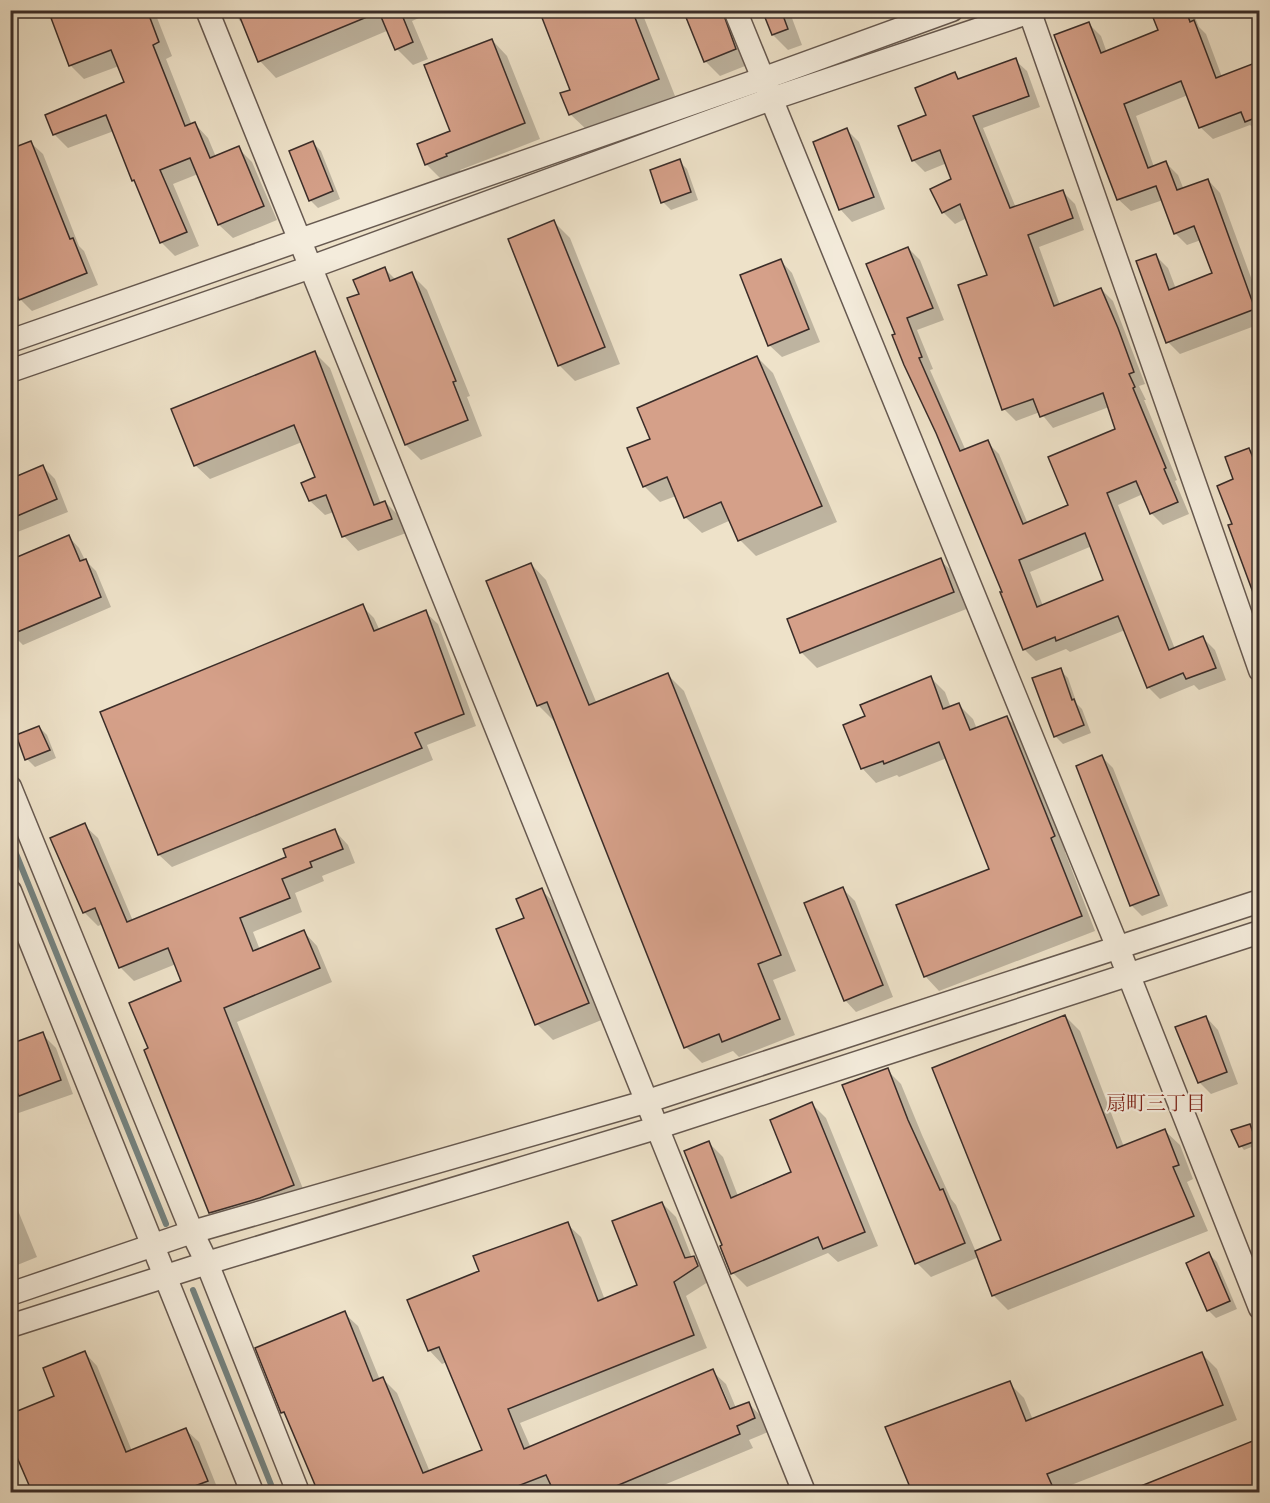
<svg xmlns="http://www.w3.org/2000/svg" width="1270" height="1503" font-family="'Gentium Book Plus','Noto Serif JP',serif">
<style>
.shadow{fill:#0003;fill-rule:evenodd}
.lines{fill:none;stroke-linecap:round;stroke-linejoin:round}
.stream{stroke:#748381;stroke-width:6}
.building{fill:#d5a089;stroke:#3a2d29;stroke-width:1.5;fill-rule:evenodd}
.minor-casing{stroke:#675a51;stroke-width:25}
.minor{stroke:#f4ecdc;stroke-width:22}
.labels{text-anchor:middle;stroke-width:4.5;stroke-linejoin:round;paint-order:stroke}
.neighbourhood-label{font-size:20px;fill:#7a1f14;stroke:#f4ecdc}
</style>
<rect width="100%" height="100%" fill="#eee2c9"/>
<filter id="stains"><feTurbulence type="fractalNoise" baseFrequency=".00333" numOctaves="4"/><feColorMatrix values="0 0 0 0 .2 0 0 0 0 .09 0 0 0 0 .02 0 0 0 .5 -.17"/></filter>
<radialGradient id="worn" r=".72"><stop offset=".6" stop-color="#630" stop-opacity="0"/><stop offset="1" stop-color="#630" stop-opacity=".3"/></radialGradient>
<g class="shadow">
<polygon points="66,10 154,10 172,56 166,59 192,125 195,124 208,138 216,157 238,148 252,162 277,220 233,238 219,225 198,174 173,184 199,246 175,256 161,242 114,131 68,148 54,134 126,83 119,66 84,79 70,65"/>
<polygon points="236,10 416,10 419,18 412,21 428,59 413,65 397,49 389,30 276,78 260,61 244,25 239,20"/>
<polygon points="540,10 641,10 675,96 587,130 570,114 572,90"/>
<polygon points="685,10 729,10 750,64 720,76 705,61"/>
<polygon points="764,10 789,10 802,45 788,50 773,35"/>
<polygon points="1152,10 1192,10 1199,27 1206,34 1222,77 1260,63 1260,133 1250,125 1213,139 1200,127 1188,95 1136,116 1154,167 1166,163 1178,175 1184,190 1208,180 1220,193 1260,302 1260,324 1180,354 1168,342 1156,256 1168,268 1176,289 1214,274 1201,240 1187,245 1175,233 1163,200 1131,211 1118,199 1088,23 1101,36 1107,53 1160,31"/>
<polygon points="492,40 507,56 540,139 460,170 461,172 442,180 426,164 452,132"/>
<path d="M1015 60 1027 71 1040 107 983 128 1016 208 1063 192 1075 204 1084 230 1039 247 1060 305 1101 289 1113 301 1145 384 1139 386 1146 400H1144L1177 480 1175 481 1189 514 1163 525 1151 513 1143 494 1118 505 1175 649 1203 638 1215 650 1226 680 1199 690 1194 685 1160 699 1148 687 1125 630 1070 652 1066 649 1036 661 1024 649 1004 592 897 335 908 248 920 260 944 320 917 330 933 369 930 370 966 451 987 442 999 454 1028 524 1070 506 1117 429 1109 407 1053 428 1040 412 1016 421 1004 409 989 276 967 218 955 224 943 212 953 179 947 163 925 172 913 160 928 116 954 74 960 80ZM1092 546 1105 581 1043 606 1030 572Z"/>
<polygon points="847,130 859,142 885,209 852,222 840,209"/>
<polygon points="31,143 43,154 79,246 84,251 98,285 32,311 20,299 13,282 10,283 10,151"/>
<polygon points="313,143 321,151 340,199 318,208 310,200"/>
<polygon points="679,161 687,169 698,200 671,210 663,202"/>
<polygon points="554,222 570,238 620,364 575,381 559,365"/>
<polygon points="780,260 792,273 820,342 782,357 769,345"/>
<polygon points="385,269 396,280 411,274 427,290 470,396 467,397 482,436 421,460 406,445 360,295"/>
<polygon points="315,353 330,368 381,504 385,502 400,517 406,533 358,551 344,536 334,512 325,515 310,501 303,483 316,478 302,442 210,479 195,465"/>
<polygon points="757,357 773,373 837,522 756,556 740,540 731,520 702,533 685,517 676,496 660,502 644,486 652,440"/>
<polygon points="1249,449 1260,460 1260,610 1230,526 1234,525 1235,480"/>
<polygon points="43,467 55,479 68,512 10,535 10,480"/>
<polygon points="69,537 79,548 85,560 96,571 111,607 23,645 12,634"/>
<polygon points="940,560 957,576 969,608 817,668 801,652"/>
<polygon points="531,564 546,580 597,704 668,675 684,691 796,971 773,980 795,1035 739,1057 733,1051 702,1063 686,1047 556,720 554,721 538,705"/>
<polygon points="362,606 374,618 380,631 425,612 438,624 476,726 427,745 433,760 172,867 159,855 101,713"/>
<polygon points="1060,670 1068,678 1077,704 1082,709 1091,733 1063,744 1055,736"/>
<polygon points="931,678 945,692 951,708 959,705 973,719 977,729 1007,717 1021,732 1069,851 1065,852 1095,931 939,991 925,976 991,870 947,758 899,777 897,775 876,783 862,768 867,717"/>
<polygon points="39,727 47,735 56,758 35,767 27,759"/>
<polygon points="1102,757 1113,768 1168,906 1142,916 1131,905"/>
<polygon points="84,825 98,838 133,921 288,857 335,831 348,845 355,863 322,876 324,881 295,893 302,912 253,932 260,950 304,932 317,946 332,982 237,1022 307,1199 224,1226 210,1212 150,1049 183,982 176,964 134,981 120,967 103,924 98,926 84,912"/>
<polygon points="843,889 855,901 893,997 856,1012 845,1000"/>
<polygon points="541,890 558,906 604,1019 553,1040 537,1024 526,918"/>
<polygon points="1065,1016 1080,1031 1124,1147 1165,1131 1180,1145 1193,1179 1187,1182 1208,1231 1008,1310 993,1295 979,1257 931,1277 917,1263 887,1070 901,1084 922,1135 951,1199 956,1205 976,1252 1003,1241"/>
<polygon points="1206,1017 1218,1030 1238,1084 1211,1094 1199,1082"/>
<polygon points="42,1034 56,1048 73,1094 10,1116 10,1047"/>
<polygon points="812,1104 826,1118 878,1246 838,1262 828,1253 747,1287 733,1273 724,1246 709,1143 723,1157 738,1196 793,1173"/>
<polygon points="1250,1125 1253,1129 1259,1144 1244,1150 1241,1146"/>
<polygon points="10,1191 37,1257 10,1268"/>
<path d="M662 1203 676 1217 692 1258H694L708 1271 711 1280 686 1296 707 1348 520 1423 531 1448 712 1371 726 1384 736 1408 749 1404 762 1417 768 1432 749 1440 753 1448 647 1492H556L555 1490 548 1492H324L316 1485 289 1418 282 1412 344 1313 358 1326 380 1380 383 1379 397 1393 430 1472 484 1450 447 1362 442 1364 429 1350 481 1272 567 1224 581 1237 605 1300 639 1286ZM718 1385H721L734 1416 731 1417Z"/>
<polygon points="1209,1254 1217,1262 1237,1309 1216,1318 1208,1310"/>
<polygon points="85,1353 97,1366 132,1451 186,1430 199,1442 219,1492 33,1492 10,1437 56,1397"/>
<polygon points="1202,1354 1217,1369 1237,1420 1061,1489 1063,1492 914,1492 887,1427 1009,1383 1024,1398 1033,1420"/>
<polygon points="1260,1440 1260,1492 1129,1492"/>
</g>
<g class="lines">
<g class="stream">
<polyline points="10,839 166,1224"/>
<polyline points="193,1290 274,1492"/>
</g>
</g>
<g class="building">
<polygon points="70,10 147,10 159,42 153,45 185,126 195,122 210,158 239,146 264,206 218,225 190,158 160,170 187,232 160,243 134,180 132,181 106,115 53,135 45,115 124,82 111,50 69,66 51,18"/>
<polygon points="237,10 400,10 413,42 395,50 379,12 258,62"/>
<polygon points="539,10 632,10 659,79 569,115 560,93 570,90"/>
<polygon points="683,10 722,10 736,49 704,62"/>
<polygon points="762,10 781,10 788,29 772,35"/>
<polygon points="1150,10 1186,10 1190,22 1194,20 1216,78 1260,61 1260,116 1245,122 1241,112 1199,128 1181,81 1124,104 1148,168 1166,161 1177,190 1208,179 1255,309 1166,343 1136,261 1156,254 1169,290 1212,273 1194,226 1174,234 1156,186 1117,200 1054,35 1089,22 1101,53 1158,30"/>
<polygon points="492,39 525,123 446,154 447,156 425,165 417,144 450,131 424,65"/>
<path d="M1016 58 1029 96 973 116 1010 208 1063 190 1073 218 1028 235 1054 306 1101 288 1118 328 1134 372 1129 374 1135 387 1133 388 1166 468 1164 469 1178 502 1150 514 1136 481 1107 493 1169 650 1203 636 1216 668 1186 679 1183 673 1147 688 1118 616 1056 641 1055 637 1023 650 1000 592H1002L936 433 904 365 892 335 895 334 866 264 908 247 933 308 907 318 922 357 919 358 960 451 988 440 1023 524 1068 505 1048 457 1115 429 1103 393 1040 417 1033 399 1002 410 958 285 987 275 960 204 942 213 930 189 951 179 940 150 912 161 898 126 926 115 915 88 955 72 958 79ZM1085 533 1103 580 1037 607 1019 560Z"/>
<polygon points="847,128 874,197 839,210 813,142"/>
<polygon points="31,141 70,239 73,238 87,273 19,300 10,279 10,149"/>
<polygon points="313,141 333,191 309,201 289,151"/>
<polygon points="680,159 691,192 661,203 650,170"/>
<polygon points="554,220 605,347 558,366 508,239"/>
<polygon points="781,259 809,329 768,346 740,275"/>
<polygon points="385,267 390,281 412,272 456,381 453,382 468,420 405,445 347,298 359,294 353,280"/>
<polygon points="315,351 374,505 385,501 392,519 342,537 326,495 309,501 301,483 315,477 294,425 194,466 171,409"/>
<polygon points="757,356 822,506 738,541 721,502 684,518 667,477 643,487 627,448 650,439 637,408"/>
<polygon points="1249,448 1256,465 1260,463 1260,606 1258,606 1228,525 1232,524 1217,486 1233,479 1225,457"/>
<polygon points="43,465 57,499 10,519 10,479"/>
<polygon points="69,535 80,561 86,559 101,597 10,635 10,560"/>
<polygon points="941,558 954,592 800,653 787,619"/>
<polygon points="531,563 589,705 668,673 781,955 758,964 780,1019 722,1042 719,1034 684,1048 547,702 537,706 486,581"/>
<polygon points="363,604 374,631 426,610 464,714 415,733 422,748 158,855 100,712"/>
<polygon points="1061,668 1072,700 1074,699 1084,725 1054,737 1032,678"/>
<polygon points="931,676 943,709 959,703 970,730 1007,716 1055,836 1051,838 1082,916 924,977 896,905 989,869 939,742 884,764 883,761 861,769 843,725 865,716 860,705"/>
<polygon points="39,726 50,750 25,760 16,735"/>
<polygon points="1102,755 1159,895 1130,906 1076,766"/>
<polygon points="85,823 127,922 286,857 283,849 335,829 343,849 310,862 312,867 282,879 290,898 240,918 253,951 304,930 320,968 224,1008 294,1185 260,1198 209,1213 144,1050 148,1048 129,1003 181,981 168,948 119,968 95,908 83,913 50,838"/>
<polygon points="843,887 883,985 844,1001 804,903"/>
<polygon points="542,888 589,1003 535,1025 496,929 524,918 516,899"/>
<polygon points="1065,1015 1117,1148 1165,1129 1179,1165 1173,1167 1194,1216 992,1296 975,1251 1001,1240 932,1068"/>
<polygon points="1206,1016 1227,1072 1198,1083 1175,1027"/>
<polygon points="43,1032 61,1080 19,1096 18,1094 10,1097 10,1044"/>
<polygon points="888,1068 908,1120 940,1190 943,1189 965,1243 915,1264 842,1085"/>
<polygon points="812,1102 865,1232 823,1249 818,1237 731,1274 720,1246 722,1245 684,1151 709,1141 731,1198 791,1172 770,1120"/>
<polygon points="1250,1124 1256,1141 1239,1147 1231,1130"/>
<polygon points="662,1202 685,1258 694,1256 698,1266 674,1282 694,1335 508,1409 524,1449 713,1369 730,1409 749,1402 755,1418 737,1426 740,1434 602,1492 554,1492 546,1475 502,1492 318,1492 284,1412 281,1413 255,1348 345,1311 373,1381 383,1377 423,1473 482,1450 439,1347 428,1351 407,1300 479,1271 473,1256 568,1222 598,1301 637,1285 612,1221"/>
<polygon points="1209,1252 1230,1301 1207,1311 1186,1263"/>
<polygon points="85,1351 126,1452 186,1428 208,1481 179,1492 32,1492 10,1441 10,1414 54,1396 43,1368"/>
<polygon points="1202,1352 1223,1405 1047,1474 1055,1492 912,1492 885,1427 1010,1381 1026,1421"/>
<polygon points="1260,1438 1260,1492 1126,1492"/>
</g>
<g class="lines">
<defs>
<g id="minor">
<polyline points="207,10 804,1492"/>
<polyline points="735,10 1118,948 1260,1308"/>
<polyline points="1029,10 1260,670"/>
<polyline points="10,341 762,79 952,10"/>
<polyline points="10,371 311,267 771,99 1036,10"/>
<polyline points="10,787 192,1232 207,1263 298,1492"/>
<polyline points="10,891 252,1492"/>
<polyline points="10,1294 192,1232 645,1102 1260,901"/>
<polyline points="10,1326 207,1263 656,1128 1260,932"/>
</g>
</defs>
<use href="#minor" class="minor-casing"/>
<use href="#minor" class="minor"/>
</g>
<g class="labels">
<g class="neighbourhood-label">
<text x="1156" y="1110">扇町三丁目</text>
</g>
</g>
<rect width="1270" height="1503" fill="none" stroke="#eee2c9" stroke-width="36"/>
<rect x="12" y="12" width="1246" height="1479" fill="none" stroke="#3a2d29" stroke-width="3"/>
<rect x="18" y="18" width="1234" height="1467" fill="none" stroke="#3a2d29" stroke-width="1.5"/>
<rect width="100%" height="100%" filter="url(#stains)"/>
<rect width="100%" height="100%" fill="url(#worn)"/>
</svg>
